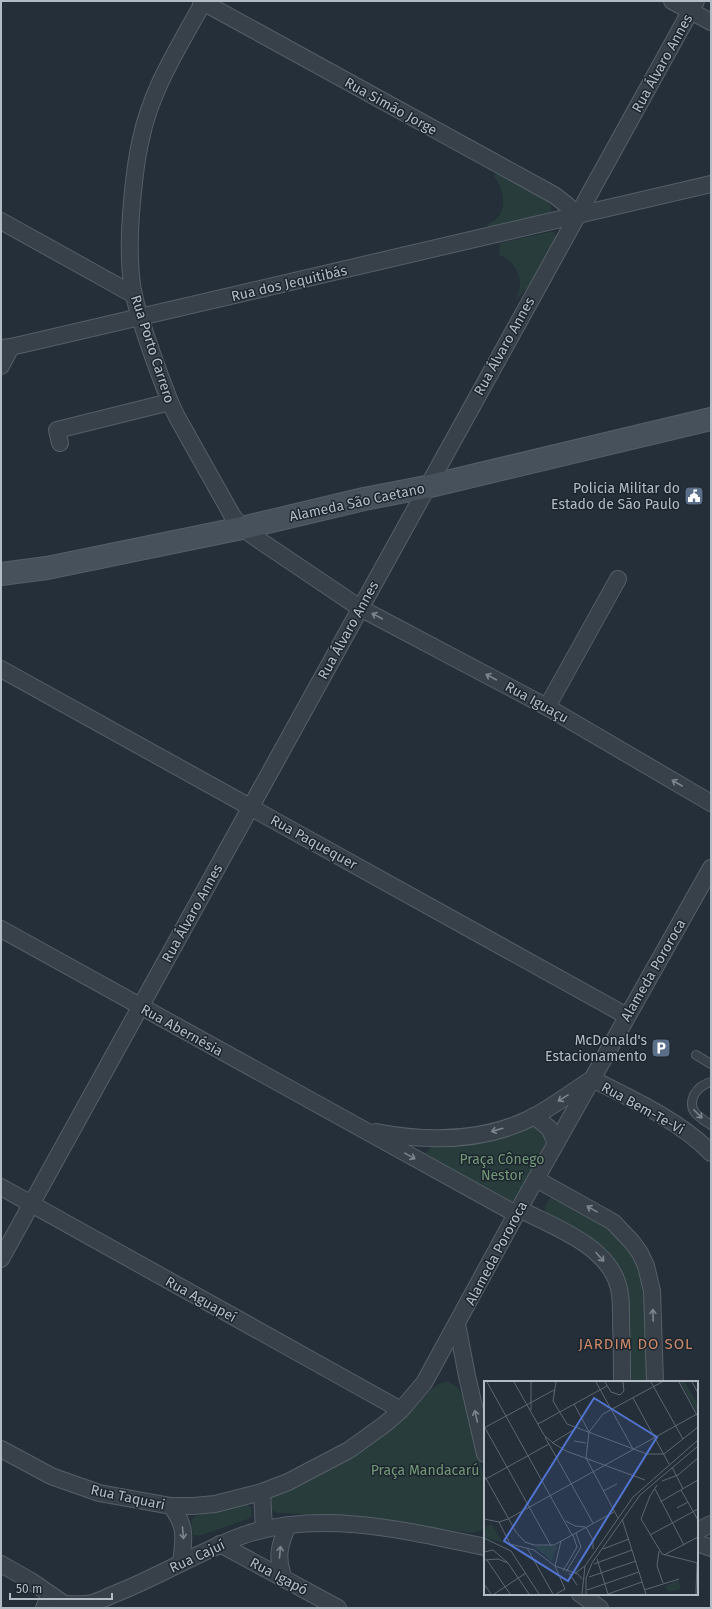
<svg xmlns="http://www.w3.org/2000/svg" width="712" height="1609" font-family="'Fira Sans',sans-serif">
<style>
.green{fill:#273c3b}
.lines{fill:none;stroke-linecap:round;stroke-linejoin:round}
.lane-casing{stroke:#565f68;stroke-width:10}
.street-casing{stroke:#565f68;stroke-width:18}
.secondary-casing{stroke:#565f68;stroke-width:24}
.lane{stroke:#38414a;stroke-width:8}
.street{stroke:#38414a;stroke-width:16}
.secondary{stroke:#46515c;stroke-width:22}
.oneway{stroke:#7c858e}
.labels{text-anchor:middle;stroke-width:3;stroke-linejoin:round;paint-order:stroke}
.street-label{font-size:14px;fill:#b3bcc5;stroke:#1d262e}
.poi-label{font-size:14px;fill:#b3bcc5;stroke:#1d262e;text-anchor:end}
.park-label{font-size:14px;fill:#739978;stroke:#1d262e}
.neighbourhood-label{font-size:15px;letter-spacing:1px;fill:#cb8969;stroke:#1d262e}
.inset-road{fill:none;stroke:#5d6771;stroke-width:1}
.view{fill:#5274d1;fill-opacity:0.15;stroke:#5274d1;stroke-width:2}
.inset-edge{fill:none;stroke:#b3bcc5;stroke-width:2}
</style>
<rect width="100%" height="100%" fill="#242f39"/>
<g class="green">
<path d="M497 172C508 178 543 195 549 203 552 207 552 210 549 214L489 230 487 224C490 223 494 221 496 219 508 208 503 187 494 176Z"/>
<path d="M550 232H554L556 237 529 286 516 299C518 294 520 289 520 284 520 272 511 258 499 255L500 243Z"/>
<polygon points="532,1125 538,1127 547,1139 547,1143 519,1196 514,1201 509,1201 429,1158 426,1153 431,1146 458,1144"/>
<path d="M552 1197 609 1227 628 1246 643 1277 649 1382H628L623 1280 547 1215C543 1208 546 1202 552 1197Z"/>
<polygon points="447,1381 457,1387 464,1397 470,1428 485,1478 485,1529 472,1533 349,1516 277,1513 271,1510 270,1500 272,1497 403,1418 434,1387 441,1383"/>
<polygon points="247,1505 251,1507 252,1515 248,1519 199,1536 193,1535 191,1521 195,1516"/>
</g>
<g class="lines">
<defs>
<g id="lane">
<polyline points="696,1055 711,1064"/>
<path d="M711 1082C703 1084 698 1088 694 1095 687 1111 699 1117 711 1125"/>
</g>
<g id="street">
<polyline points="201,1 554,195 567,205 577,216"/>
<path d="M204 1C180 45 151 89 141 139 135 163 133 189 131 214 129 238 129 273 134 296 143 332 157 368 170 402L177 417 232 515 242 528 259 540 360 608 547 707 711 803"/>
<polyline points="672,1 711,22"/>
<polyline points="1,221 134,295"/>
<polyline points="1,348 11,347 711,184"/>
<polyline points="1,366 11,347"/>
<polyline points="60,443 57,430 170,402"/>
<polyline points="1,669 627,1016"/>
<polyline points="547,707 618,579"/>
<polyline points="1,929 516,1214"/>
<path d="M592 1079C630 1098 682 1122 711 1153"/>
<polyline points="534,1116 549,1128 556,1143"/>
<path d="M376 1132C428 1142 486 1142 535 1116 553 1106 571 1093 589 1081"/>
<polyline points="536,1179 613,1222 632,1242 640,1253 646,1266 652,1291 655,1382"/>
<polyline points="1,1187 401,1410"/>
<path d="M519 1209C552 1226 607 1245 618 1285 622 1297 621 1311 621 1324 622 1343 622 1363 622 1382"/>
<polyline points="1,1259 696,1"/>
<polyline points="457,1324 467,1376 485,1454"/>
<polyline points="1,1449 51,1476 99,1493 171,1506 194,1506 215,1504 262,1492 288,1482 349,1450 385,1424 401,1410 424,1383 519,1209 711,868"/>
<polyline points="262,1492 264,1529"/>
<path d="M171 1506C187 1527 184 1538 181 1563"/>
<polyline points="697,1531 711,1524"/>
<polyline points="697,1543 711,1548"/>
<polyline points="220,1544 338,1608"/>
<polyline points="1,1564 31,1581 70,1608"/>
<path d="M284 1579C276 1557 279 1546 288 1525"/>
<polyline points="580,1594 600,1608"/>
<path d="M65 1604C74 1604 83 1605 92 1603 100 1601 109 1596 117 1593 160 1576 200 1551 244 1535 321 1509 408 1531 485 1547"/>
<polyline points="44,1608 50,1594"/>
</g>
<polyline id="secondary" points="1,574 47,568 242,528 364,499 426,487 711,419"/>
</defs>
<use href="#lane" class="lane-casing"/>
<use href="#street" class="street-casing"/>
<use href="#secondary" class="secondary-casing"/>
<use href="#lane" class="lane"/>
<use href="#street" class="street"/>
<use href="#secondary" class="secondary"/>
</g>
<defs><path id="oneway-shaft" d="M-6 0H5M1.5-3L5.5 0L1.5 3" fill="none" stroke-width="1.6" stroke-linecap="round" stroke-linejoin="round"/></defs>
<g class="oneway">
<use href="#oneway-shaft" transform="translate(377 616) rotate(-152)"/>
<use href="#oneway-shaft" transform="translate(491 677) rotate(-152)"/>
<use href="#oneway-shaft" transform="translate(677 783) rotate(-150)"/>
<use href="#oneway-shaft" transform="translate(563 1098) rotate(148)"/>
<use href="#oneway-shaft" transform="translate(698 1114) rotate(45)"/>
<use href="#oneway-shaft" transform="translate(497 1130) rotate(164)"/>
<use href="#oneway-shaft" transform="translate(410 1156) rotate(29)"/>
<use href="#oneway-shaft" transform="translate(592 1209) rotate(-151)"/>
<use href="#oneway-shaft" transform="translate(600 1257) rotate(48)"/>
<use href="#oneway-shaft" transform="translate(653 1315) rotate(-92)"/>
<use href="#oneway-shaft" transform="translate(476 1416) rotate(-103)"/>
<use href="#oneway-shaft" transform="translate(183 1533) rotate(85)"/>
<use href="#oneway-shaft" transform="translate(280 1552) rotate(-85)"/>
</g>
<defs>
<symbol id="civic-square" viewBox="-11 -11 22 22"><rect x="-9" y="-9" width="18" height="18" rx="4" fill="#5c6f8a" stroke="#1d262e"/><path d="M-.6-6.5H3V-4.5H.6V-3L4-1V1h2V6H-6V1h2V-1L-.6-3ZM-1.2 2.5V6h2.4V2.5Z" fill="#fff"/></symbol>
<symbol id="parking-square" viewBox="-11 -11 22 22"><rect x="-9" y="-9" width="18" height="18" rx="4" fill="#5c6f8a" stroke="#1d262e"/><path d="M-3.5-5.5H1a3.5 3.5 0 0 1 0 7H-1V5.5H-3.5ZM-1-3.4V-.6H.8a1.4 1.4 0 0 0 0-2.8Z" fill="#fff"/></symbol>
</defs>
<g fill-rule="evenodd">
<use href="#civic-square" x="683" y="485" width="22" height="22"/>
<use href="#parking-square" x="650" y="1037" width="22" height="22"/>
</g>
<g class="labels">
<g class="street-label">
<text transform="translate(662 63) rotate(-61)" y="5">Rua Álvaro Annes</text>
<text transform="translate(391 106) rotate(29)" y="5">Rua Simão Jorge</text>
<text transform="translate(289 283) rotate(-13)" y="5">Rua dos Jequitibás</text>
<text transform="translate(504 346) rotate(-61)" y="5">Rua Álvaro Annes</text>
<text transform="translate(153 349) rotate(72)" y="5">Rua Porto Carrero</text>
<text transform="translate(357 502) rotate(-12)" y="5">Alameda São Caetano</text>
<text transform="translate(348 630) rotate(-61)" y="5">Rua Álvaro Annes</text>
<text transform="translate(537 702) rotate(29)" y="5">Rua Iguaçu</text>
<text transform="translate(314 842) rotate(29)" y="5">Rua Paquequer</text>
<text transform="translate(192 913) rotate(-61)" y="5">Rua Álvaro Annes</text>
<text transform="translate(653 970) rotate(-60)" y="5">Alameda Pororoca</text>
<text transform="translate(182 1030) rotate(29)" y="5">Rua Abernésia</text>
<text transform="translate(643 1108) rotate(29)" y="5">Rua Bem-Te-Vi</text>
<text transform="translate(496 1253) rotate(-62)" y="5">Alameda Pororoca</text>
<text transform="translate(201 1299) rotate(29)" y="5">Rua Aguapeí</text>
<text transform="translate(128 1497) rotate(12)" y="5">Rua Taquari</text>
<text transform="translate(197 1556) rotate(-25)" y="5">Rua Cajuí</text>
<text transform="translate(279 1576) rotate(28)" y="5">Rua Igapó</text>
</g>
<g class="poi-label">
<text x="680" y="493">Policia Militar do<tspan x="680" dy="16">Estado de São Paulo</tspan></text>
<text x="647" y="1045">McDonald's<tspan x="647" dy="16">Estacionamento</tspan></text>
</g>
<g class="park-label">
<text x="502" y="1164">Praça Cônego<tspan x="502" dy="16">Nestor</tspan></text>
<text x="425" y="1475">Praça Mandacarú</text>
</g>
<g class="neighbourhood-label">
<text x="636" y="1349">JARDIM DO SOL</text>
</g>
</g>
<g transform="translate(484 1381)">
<rect width="214" height="214" fill="#242f39"/>
<path d="M196 1H201L214 24V33ZM8 143 19 162 0 156V147ZM73 165 68 180 50 166 51 165ZM194 199 197 208 186 211 180 206Z" fill="#273c3b"/>
<path class="inset-road" d="M3 1 88 154M30 1 60 54 69 62 82 70 161 99M72 1 69 20 83 43 163 73H180L214 46M112 1 149 68M121 1 127 11 136 14 140 10 139 1M167 1 199 58M195 1 214 36M208 1 214 12M149 17 185 83M90 23 105 51M47 29V1M54 43 123 5M0 45 67 165M0 47 70 9M61 56 109 142M90 60 102 62M68 62 91 48M188 86 199 108M0 94 32 151 41 161 50 164H70L130 131M0 99 65 63M178 100 194 94 214 77M173 104 166 115 157 138 178 173 214 182M171 108 200 164M197 109 214 139M119 110 133 103M176 121 214 99M193 127 204 121M134 137 102 77 105 51 119 33 178 1M0 138 15 141 24 138 213 33M138 138 162 213M82 140 91 145 101 146M15 141 27 165M102 146 109 159V168M166 154 214 128M0 157 27 170 55 213M26 163 50 169 71 185 94 193 98 198M43 167 69 213M119 168 145 158M175 170 173 185 179 202M0 171 9 169 24 182M180 174 214 156M113 178 124 213M0 179 14 178 24 182 45 213M3 179 26 213M110 183 148 169M79 190 93 166 89 154M82 191 97 166 92 152M85 192 93 204M91 192 101 185M105 196 152 180M0 203 7 213M103 209 155 191M160 209 195 198M10 213 42 192M72 213 81 208 71 185 77 160M98 213 101 185 149 116 214 59M102 213V197L108 182 156 114 214 65M124 213 158 201M212 213 213 181"/>
<path class="view" d="M110 17 173 56 84 200 20 160Z"/>
<rect width="214" height="214" class="inset-edge"/>
</g>
<rect width="712" height="1609" fill="none" stroke="#b3bcc5" stroke-width="4"/>
<path d="M10 1593v6h102v-6" fill="none" stroke="#b3bcc5" stroke-width="2"/>
<text x="16" y="1593" font-size="12" fill="#b3bcc5" stroke="#1d262e" stroke-width="3" paint-order="stroke">50 m</text>
</svg>
